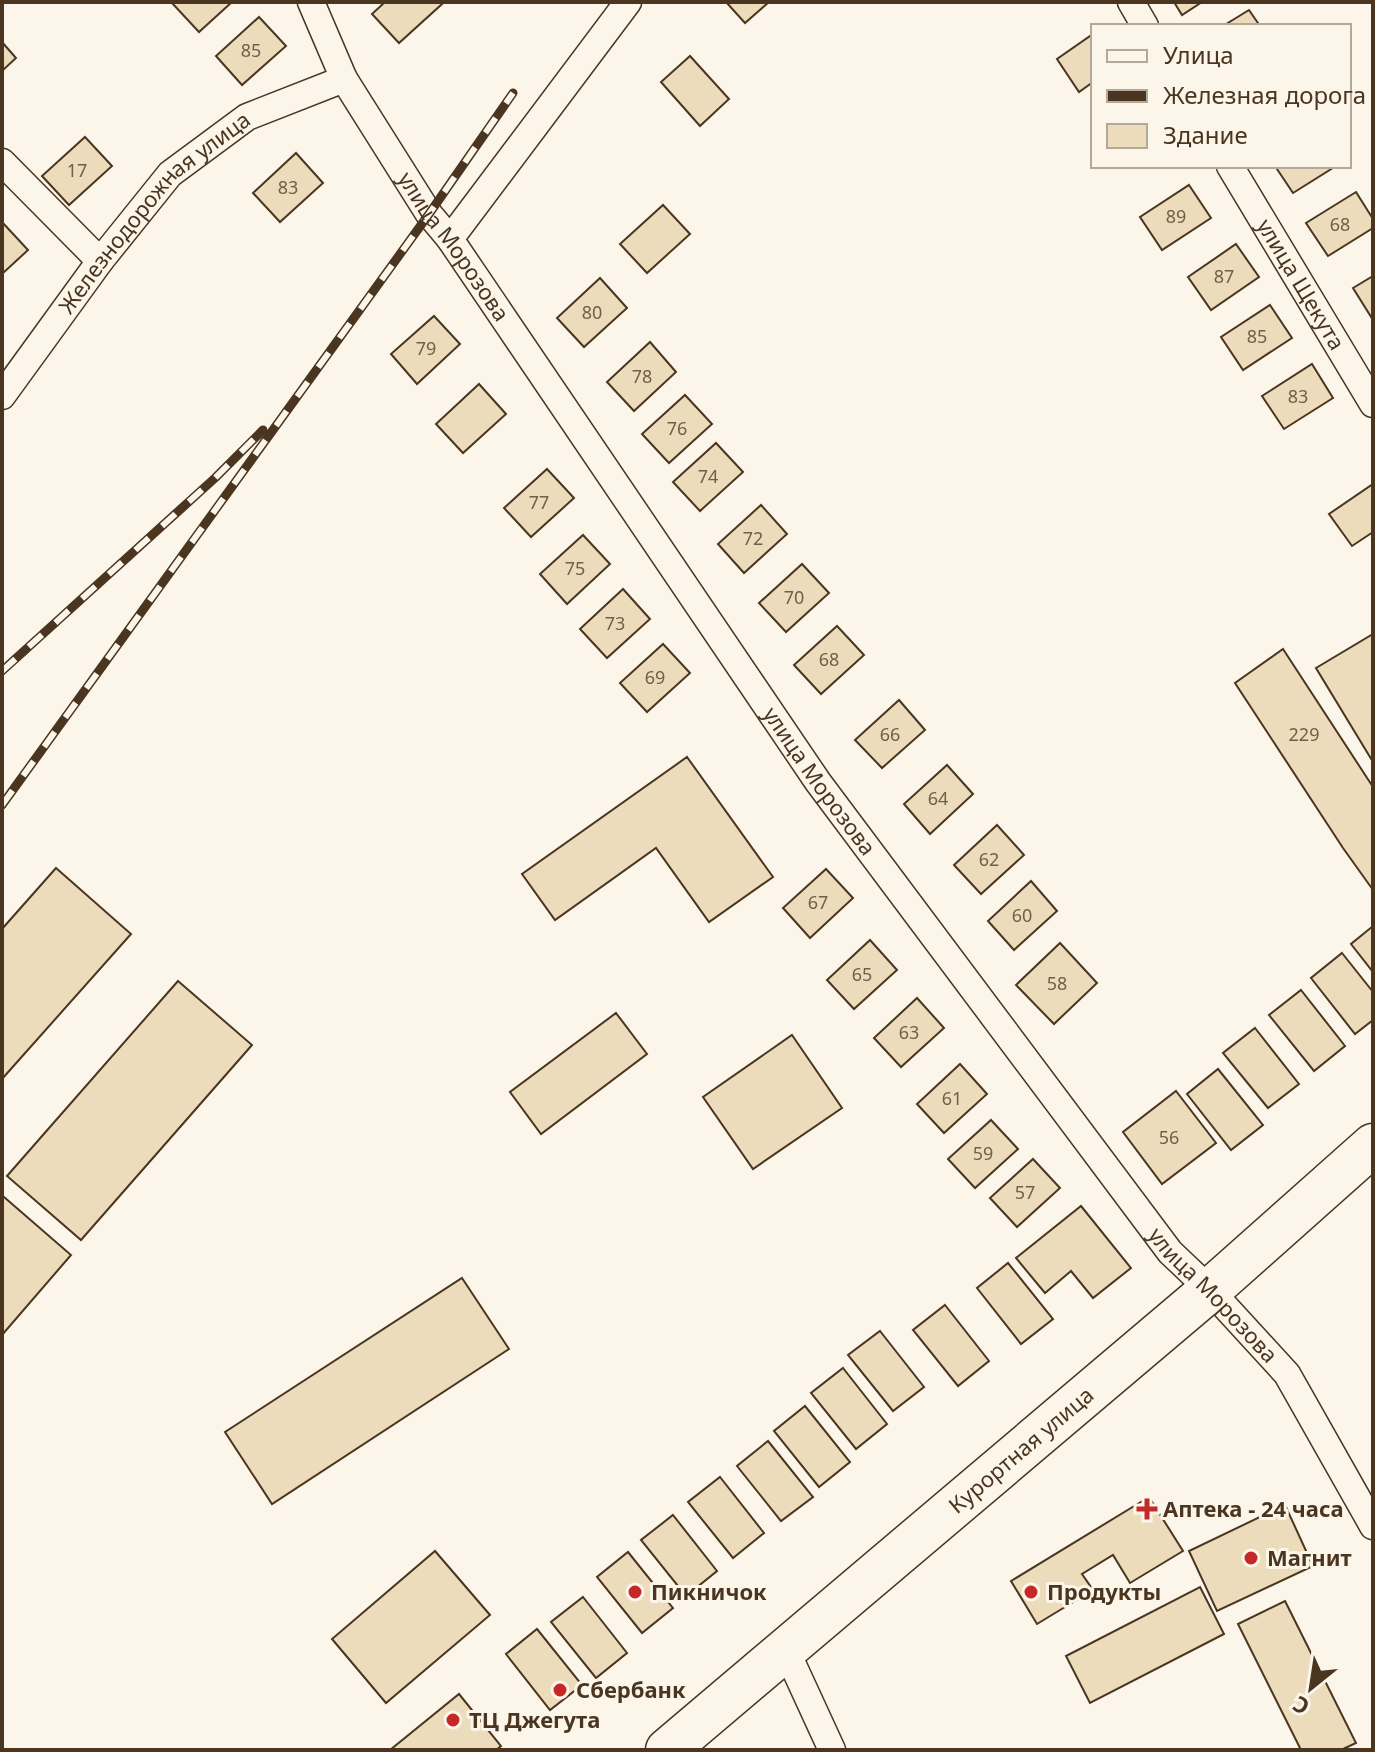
<svg xmlns="http://www.w3.org/2000/svg" width="1375" height="1752" font-family="'Noto Sans',sans-serif">
<style>
.building{fill:#ecdcbc;stroke:#4a3520;stroke-width:2}
.lines{fill:none;stroke-linecap:round;stroke-linejoin:round}
.street-casing{stroke:#4a3520;stroke-width:29}
.primary-casing{stroke:#4a3520;stroke-width:45}
.street{stroke:#fbf6e9;stroke-width:26}
.primary{stroke:#fbf6e9;stroke-width:42}
.rail-casing{stroke:#4a3520;stroke-width:9}
.rail{stroke:#fbf6e9;stroke-width:6;stroke-dasharray:18;stroke-linecap:butt}
.poi-dot{fill:#c62828;stroke:#fbf6e9;stroke-width:3}
.labels{text-anchor:middle;stroke-width:6;stroke-linejoin:round;paint-order:stroke}
.number-label{font-size:18px;fill:#725f47}
.street-label{font-size:22px;fill:#4a3520;stroke:#fbf6e9}
.poi-label{font-size:22px;font-weight:bold;fill:#4a3520;stroke:#fbf6e9;text-anchor:start}
</style>
<rect width="100%" height="100%" fill="#fbf6e9"/>
<g class="building">
<polygon points="173,2 232,2 199,32 172,3"/>
<polygon points="385,2 439,2 442,4 399,43 372,14"/>
<polygon points="726,2 769,2 745,23"/>
<polygon points="1174,2 1202,2 1182,15"/>
<polygon points="1249,10 1260,26 1223,26"/>
<polygon points="259,17 286,46 242,85 216,56"/>
<polygon points="1093,34 1093,82 1079,92 1057,59"/>
<polygon points="2,42 16,58 2,71"/>
<polygon points="690,56 729,99 700,126 661,82"/>
<polygon points="85,137 112,166 69,205 42,176"/>
<polygon points="296,153 323,183 280,222 253,193"/>
<polygon points="1275,166 1336,166 1293,193"/>
<polygon points="1189,185 1211,218 1162,250 1140,217"/>
<polygon points="1356,192 1373,219 1373,228 1328,256 1306,223"/>
<polygon points="663,205 690,234 647,273 620,244"/>
<polygon points="2,222 28,250 2,274"/>
<polygon points="1236,244 1259,277 1211,310 1188,277"/>
<polygon points="1373,276 1373,320 1353,288"/>
<polygon points="600,278 627,308 584,347 557,318"/>
<polygon points="1270,305 1292,338 1243,370 1221,337"/>
<polygon points="434,316 460,344 417,384 391,354"/>
<polygon points="650,342 676,372 634,411 607,382"/>
<polygon points="1312,364 1333,398 1284,429 1262,396"/>
<polygon points="479,384 506,414 463,453 436,424"/>
<polygon points="685,395 712,424 669,463 642,434"/>
<polygon points="716,443 743,472 700,511 673,482"/>
<polygon points="547,469 574,498 531,537 504,508"/>
<polygon points="1373,484 1373,532 1352,546 1329,514"/>
<polygon points="761,505 787,534 744,573 718,544"/>
<polygon points="583,535 610,564 567,604 540,574"/>
<polygon points="802,564 829,593 786,632 759,603"/>
<polygon points="623,589 650,619 607,658 580,629"/>
<polygon points="837,626 864,655 821,694 794,665"/>
<polygon points="1373,634 1373,762 1316,668"/>
<polygon points="663,644 690,673 647,712 620,683"/>
<polygon points="1283,649 1373,787 1373,890 1343,848 1235,683"/>
<polygon points="899,700 925,730 882,768 855,740"/>
<polygon points="687,757 773,877 709,922 656,848 555,920 522,874"/>
<polygon points="947,765 973,794 930,834 904,804"/>
<polygon points="997,825 1024,855 981,894 954,865"/>
<polygon points="56,868 131,934 2,1079 2,929"/>
<polygon points="826,869 853,898 810,938 783,908"/>
<polygon points="1031,881 1057,911 1014,950 988,921"/>
<polygon points="1373,926 1373,972 1351,944"/>
<polygon points="870,940 897,970 854,1009 827,980"/>
<polygon points="1060,943 1097,983 1054,1024 1016,985"/>
<polygon points="1342,953 1373,992 1373,1020 1355,1034 1311,978"/>
<polygon points="178,981 252,1045 81,1240 7,1176"/>
<polygon points="1301,990 1345,1046 1314,1071 1269,1015"/>
<polygon points="917,998 944,1028 901,1067 874,1038"/>
<polygon points="616,1013 647,1054 541,1134 510,1092"/>
<polygon points="1255,1028 1299,1084 1268,1108 1223,1053"/>
<polygon points="792,1035 842,1108 753,1169 703,1097"/>
<polygon points="960,1064 987,1094 944,1133 917,1104"/>
<polygon points="1218,1069 1263,1125 1231,1150 1187,1094"/>
<polygon points="1176,1091 1216,1143 1162,1184 1123,1132"/>
<polygon points="991,1120 1018,1149 975,1188 948,1159"/>
<polygon points="1033,1159 1060,1188 1017,1227 990,1198"/>
<polygon points="4,1197 71,1255 2,1335 2,1199"/>
<polygon points="1081,1206 1131,1268 1093,1298 1071,1271 1045,1293 1016,1258"/>
<polygon points="1008,1263 1053,1319 1021,1344 977,1288"/>
<polygon points="462,1278 509,1349 272,1504 225,1432"/>
<polygon points="945,1305 989,1361 958,1386 913,1330"/>
<polygon points="880,1331 924,1387 893,1411 848,1355"/>
<polygon points="843,1368 887,1424 856,1449 811,1393"/>
<polygon points="805,1406 850,1462 819,1487 774,1431"/>
<polygon points="768,1441 813,1497 781,1521 737,1466"/>
<polygon points="720,1477 764,1533 733,1558 688,1502"/>
<polygon points="1149,1497 1183,1551 1130,1583 1113,1555 1082,1574 1093,1590 1037,1624 1011,1581"/>
<polygon points="1285,1505 1313,1566 1217,1611 1189,1551"/>
<polygon points="673,1515 717,1571 686,1596 641,1540"/>
<polygon points="435,1551 490,1615 386,1703 332,1639"/>
<polygon points="628,1552 673,1608 642,1633 597,1577"/>
<polygon points="1200,1587 1224,1634 1090,1703 1066,1656"/>
<polygon points="583,1597 627,1653 596,1678 551,1622"/>
<polygon points="1285,1601 1356,1743 1341,1750 1301,1750 1238,1624"/>
<polygon points="537,1629 582,1685 550,1710 506,1654"/>
<polygon points="459,1694 501,1746 496,1750 390,1750"/>
</g>
<g class="lines">
<defs>
<g id="street">
<path id="s1" d="M311 2 344 79 429 214 450 239 818 782 1170 1252 1210 1290 1287 1374 1373 1526"/>
<polyline points="1131,2 1145,26"/>
<polyline points="2,162 100,261"/>
<path id="s2" d="M1230 166 1373 404"/>
<polyline points="450,239 628,2"/>
<path id="s3" d="M2 396 100 261 170 174 247 117 344 79"/>
<polyline points="786,1650 832,1750"/>
</g>
<g id="primary">
<path id="s4" d="M667 1750 1210 1290 1373 1145"/>
</g>
</defs>
<use href="#street" class="street-casing"/>
<use href="#primary" class="primary-casing"/>
<use href="#street" class="street"/>
<use href="#primary" class="primary"/>
<defs>
<g id="rail">
<polyline points="2,671 215,478 263,430"/>
<polyline points="2,805 429,214 513,93"/>
</g>
</defs>
<use href="#rail" class="rail-casing"/>
<use href="#rail" class="rail"/>
</g>
<g class="poi-dot">
<path d="M1143 1497h8v8h8v8h-8v8h-8v-8h-8v-8h8z"/>
<circle cx="1251" cy="1558" r="8"/>
<circle cx="635" cy="1592" r="8"/>
<circle cx="1031" cy="1592" r="8"/>
<circle cx="560" cy="1690" r="8"/>
<circle cx="453" cy="1720" r="8"/>
</g>
<g class="labels">
<g class="number-label">
<text x="251" y="57">85</text>
<text x="77" y="177">17</text>
<text x="288" y="194">83</text>
<text x="1176" y="223">89</text>
<text x="1340" y="231">68</text>
<text x="1224" y="283">87</text>
<text x="592" y="319">80</text>
<text x="1257" y="343">85</text>
<text x="426" y="355">79</text>
<text x="642" y="383">78</text>
<text x="1298" y="403">83</text>
<text x="677" y="435">76</text>
<text x="708" y="483">74</text>
<text x="539" y="509">77</text>
<text x="753" y="545">72</text>
<text x="575" y="575">75</text>
<text x="794" y="604">70</text>
<text x="615" y="630">73</text>
<text x="829" y="666">68</text>
<text x="655" y="684">69</text>
<text x="890" y="741">66</text>
<text x="1304" y="741">229</text>
<text x="938" y="805">64</text>
<text x="989" y="866">62</text>
<text x="818" y="909">67</text>
<text x="1022" y="922">60</text>
<text x="862" y="981">65</text>
<text x="1057" y="990">58</text>
<text x="909" y="1039">63</text>
<text x="952" y="1105">61</text>
<text x="1169" y="1144">56</text>
<text x="983" y="1160">59</text>
<text x="1025" y="1199">57</text>
</g>
<g class="street-label">
<text dy="8" stroke="none"><textPath href="#s3" startOffset="240">Железнодорожная улица</textPath></text>
<text dy="8" stroke="none"><textPath href="#s1" startOffset="284">улица Морозова</textPath></text>
<text dy="8" stroke="none"><textPath href="#s2" startOffset="138">улица Щекута</textPath></text>
<text dy="8" stroke="none"><textPath href="#s1" startOffset="932">улица Морозова</textPath></text>
<text dy="8" stroke="none"><textPath href="#s1" startOffset="1580">улица Морозова</textPath></text>
<text dy="8" stroke="none"><textPath href="#s4" startOffset="464">Курортная улица</textPath></text>
</g>
<g class="poi-label">
<text x="1163" y="1517">Аптека - 24 часа</text>
<text x="1267" y="1566">Магнит</text>
<text x="651" y="1600">Пикничок</text>
<text x="1047" y="1600">Продукты</text>
<text x="576" y="1698">Сбербанк</text>
<text x="469" y="1728">ТЦ Джегута</text>
</g>
</g>
<rect width="1375" height="1752" fill="none" stroke="#4a3520" stroke-width="8"/>
<rect x="1091" y="24" width="260" height="144" fill="#fbf6e9" stroke="#b4a999" stroke-width="2"/>
<rect x="1107" y="50" width="40" height="12" fill="#fbf6e9" stroke="#b4a999" stroke-width="2"/>
<text x="1163" y="64" font-size="24" fill="#4a3520">Улица</text>
<rect x="1107" y="90" width="40" height="12" fill="#4a3520" stroke="#b4a999" stroke-width="2"/>
<text x="1163" y="104" font-size="24" fill="#4a3520">Железная дорога</text>
<rect x="1107" y="124" width="40" height="24" fill="#ecdcbc" stroke="#b4a999" stroke-width="2"/>
<text x="1163" y="144" font-size="24" fill="#4a3520">Здание</text>
<g transform="translate(1311 1688) rotate(210)" stroke="#fbf6e9" stroke-width="6" paint-order="stroke">
<path d="M0-6L14 30L0 20L-14 30Z" fill="#4a3520"/>
<text y="-12" font-size="22" font-weight="bold" text-anchor="middle" fill="#4a3520">С</text>
</g>
</svg>
